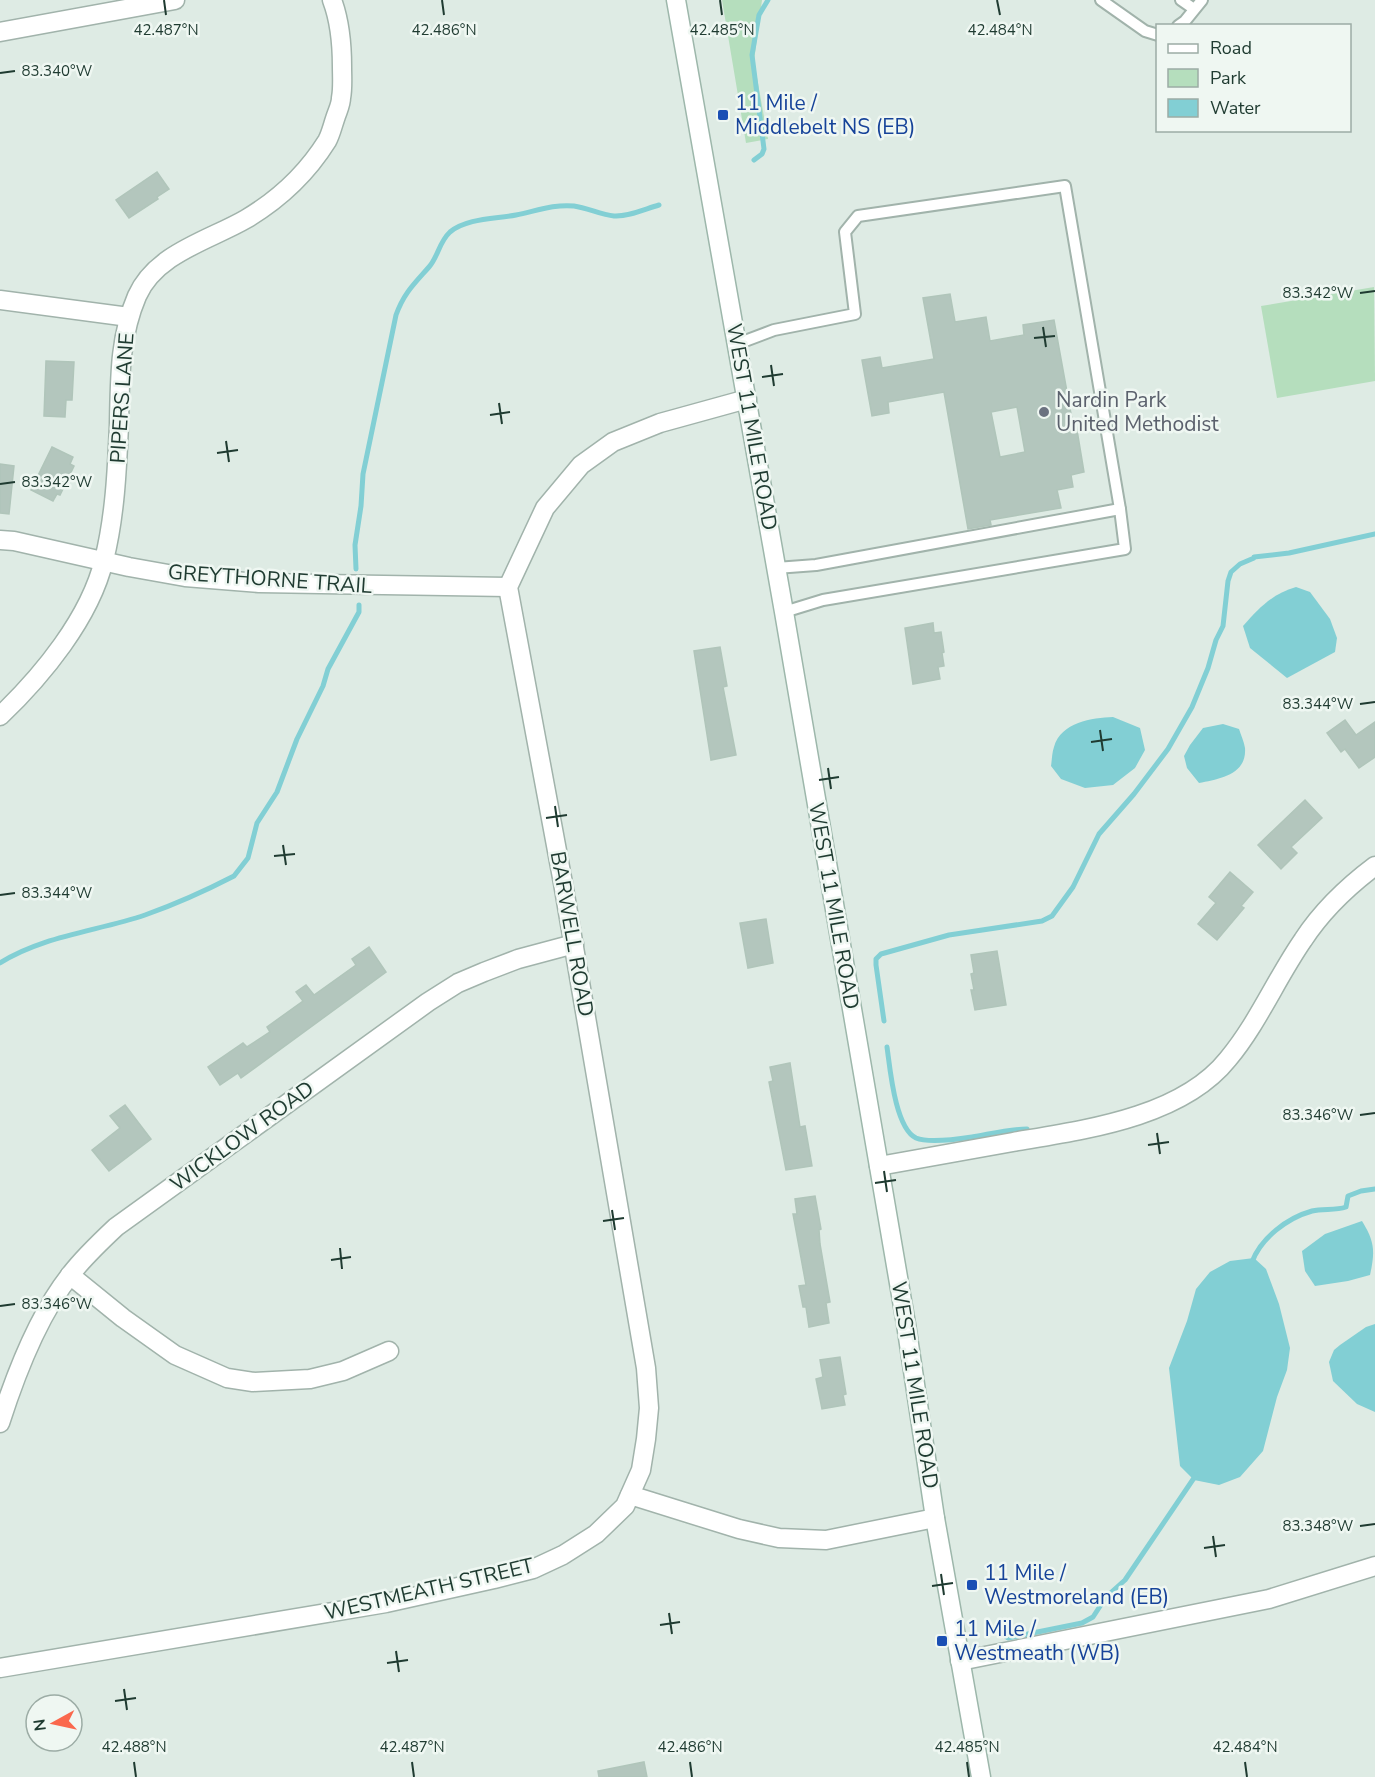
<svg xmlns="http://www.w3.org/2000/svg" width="1375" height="1777" font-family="'Nunito Sans',sans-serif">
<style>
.green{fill:#b5debd}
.water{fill:#82cfd4}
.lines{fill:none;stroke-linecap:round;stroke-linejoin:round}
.stream{stroke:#82cfd4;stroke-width:5}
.building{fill:#b3c6bd;stroke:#b0c5ba;stroke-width:1.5;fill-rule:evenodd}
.lane-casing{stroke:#a1b3ab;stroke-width:14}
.street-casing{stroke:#a1b3ab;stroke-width:21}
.secondary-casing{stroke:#9db7ab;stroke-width:21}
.lane{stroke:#fff;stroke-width:10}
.street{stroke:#fff;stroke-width:18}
.secondary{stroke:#fff;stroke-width:18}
.ticks{fill:none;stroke:#1f3b31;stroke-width:2}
.transit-dot{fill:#1a4fb4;stroke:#eff7f2;stroke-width:2}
.worship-dot{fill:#6b7280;stroke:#eff7f2;stroke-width:2}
.labels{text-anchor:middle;stroke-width:5;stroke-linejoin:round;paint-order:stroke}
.transit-label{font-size:21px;fill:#164399;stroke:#eff7f2;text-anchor:start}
.street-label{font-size:21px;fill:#1f3b31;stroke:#eff7f2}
.worship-label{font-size:21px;fill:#5b616d;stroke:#eff7f2;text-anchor:start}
.ticks-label{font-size:15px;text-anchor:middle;fill:#1f3b31;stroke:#eff7f2;stroke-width:5;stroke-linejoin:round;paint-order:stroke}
</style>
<rect width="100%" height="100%" fill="#deebe4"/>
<g class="green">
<polygon points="722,0 762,0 754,61 768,139 746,143"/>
<polygon points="1374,287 1375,381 1277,398 1261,306"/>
</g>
<g class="water">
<path d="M1296 587 1310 592 1330 619 1337 638 1335 652 1287 678 1250 648 1243 626C1259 608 1272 594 1296 587Z"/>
<path d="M1113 717 1140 728 1145 750 1135 768 1113 785 1085 788 1061 779 1051 766C1052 760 1052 752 1054 747 1061 722 1092 718 1113 717Z"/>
<path d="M1223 724 1239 729C1241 735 1244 742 1245 748 1247 775 1219 779 1199 783L1187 768 1184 756 1190 745 1203 728Z"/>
<path d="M1362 1221C1375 1242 1375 1252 1370 1275L1348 1281 1315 1286 1305 1271 1302 1251 1325 1234Z"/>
<polygon points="1254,1258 1266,1269 1279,1304 1290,1348 1287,1370 1277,1397 1263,1451 1240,1477 1219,1485 1194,1480 1180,1466 1169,1368 1187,1321 1196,1289 1210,1272 1230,1261"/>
<polygon points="1375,1324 1375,1412 1357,1404 1333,1381 1329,1362 1334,1350 1340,1345 1366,1327"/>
</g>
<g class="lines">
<g class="stream">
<polyline points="754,160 762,154 764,149 752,55 759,15 768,0"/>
<path d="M356 569 355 545 361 506 363 474 396 315C404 293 414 284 429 267 438 257 439 242 450 232 467 218 496 219 516 215 536 211 554 204 574 206 588 208 601 215 614 216 628 217 645 209 659 205"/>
<path d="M0 963C42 936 98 931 145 915 176 904 205 891 234 876L248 858 257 823 277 792 297 739 323 686 328 669 359 612V605"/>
<polyline points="884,1021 876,965 876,959 881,954 949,935 1042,921 1052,916 1073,887 1099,834 1134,794 1168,749 1192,707 1208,668 1216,640 1223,626 1228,581 1231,572 1240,564 1254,558 1254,557 1289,553 1375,534"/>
<path d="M887 1047C890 1068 895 1128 916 1138 928 1143 959 1139 972 1137 990 1134 1009 1129 1027 1129"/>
<path d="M1252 1262C1261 1238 1287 1218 1312 1211 1323 1208 1335 1211 1346 1207L1348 1196 1361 1191 1375 1189"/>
<polyline points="995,1629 1008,1638 1082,1623 1093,1617 1106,1597 1125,1580 1196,1475"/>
</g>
</g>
<g class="building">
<polygon points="157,172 169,189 157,197 158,199 129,218 116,200"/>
<path d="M950 294 955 322 986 317 990 341 1024 335 1023 325 1054 320 1073 425 1076 424 1084 472 1071 475 1073 487 1057 490 1061 508 990 520 991 525 968 529 944 392 888 402 889 413 872 416 862 360 880 357 882 368 934 359 923 298ZM1017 407 1025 452 1000 457 991 412Z"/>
<polygon points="46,361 74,362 72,400 66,400 65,417 44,416"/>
<polygon points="52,447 73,457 70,464 74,466 60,495 57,494 53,501 31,490"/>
<polygon points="0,464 14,466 9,514 0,513"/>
<polygon points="933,623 934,633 941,632 944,652 942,653 944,666 938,667 940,679 913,684 905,628"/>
<polygon points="720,647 727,686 723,687 736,755 711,760 694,651"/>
<polygon points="1345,720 1356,735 1375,722 1375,757 1359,768 1345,749 1341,752 1327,733"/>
<polygon points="1305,800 1322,818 1291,847 1297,853 1281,869 1258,845"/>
<polygon points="1230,872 1253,892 1241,906 1244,908 1217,940 1198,924 1216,903 1209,897"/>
<polygon points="766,919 773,963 748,968 740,923"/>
<polygon points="369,947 386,972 241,1078 238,1073 220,1085 208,1067 243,1043 247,1047 270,1032 267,1027 303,1001 296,992 306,985 314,995 356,965 352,959"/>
<polygon points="997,951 1006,1005 975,1010 971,990 974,990 971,974 974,973 971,955"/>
<polygon points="790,1063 800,1127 805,1126 812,1166 786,1170 769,1082 773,1081 770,1067"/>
<polygon points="125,1105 151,1139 109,1171 92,1150 120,1128 110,1116"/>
<polygon points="815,1196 821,1229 819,1230 820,1244 830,1302 826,1303 829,1323 809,1327 806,1307 803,1307 799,1286 806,1285 793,1214 797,1214 795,1199"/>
<polygon points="840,1357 846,1394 843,1395 845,1405 822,1409 816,1379 823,1377 820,1360"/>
<polygon points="644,1762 647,1777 599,1777 598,1771"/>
</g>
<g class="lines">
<defs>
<g id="lane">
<polyline points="1101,0 1145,31 1158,35"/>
<polyline points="1181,0 1194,9"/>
<polyline points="1178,26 1185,21 1202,0"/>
<polyline points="737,344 774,330 855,314 845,232 858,216 1065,186 1120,509 1125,549 823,600 784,612"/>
<polyline points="776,568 816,565 1120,509"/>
</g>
<g id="street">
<polyline points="0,32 175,0"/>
<polyline points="0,300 129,317"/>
<polyline points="0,540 14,541 129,567 185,577 259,583 508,587"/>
<path d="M0 716C42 676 90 618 104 560 115 516 117 470 119 425 120 380 119 338 137 296 156 253 210 240 246 219 278 200 307 173 327 141 331 134 333 124 336 116 338 110 341 104 341 98 343 88 342 77 342 67 342 44 340 21 332 0"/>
<path d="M879 1166C924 1158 968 1150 1013 1142 1083 1130 1181 1118 1228 1059 1258 1023 1276 979 1303 940 1322 911 1347 887 1375 866"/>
<polyline points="70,1275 123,1318 175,1355 227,1378 253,1382 310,1379 343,1371 389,1351"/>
<path d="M0 1423C16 1373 38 1315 71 1274 84 1257 100 1242 116 1227L428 1002 458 983 484 972 518 959 574 944"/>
<polyline points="630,1495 739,1529 779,1538 826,1540 935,1518"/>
<polyline points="960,1661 1269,1599 1375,1566"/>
<polyline points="0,1668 386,1603 494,1579 533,1569 563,1555 596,1534 625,1506 641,1470 646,1439 649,1408 646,1368 563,883 508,587 545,508 581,465 613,442 660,423 747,399"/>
</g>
<polyline id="secondary" points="676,0 784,612 906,1324 935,1518 981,1777"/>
</defs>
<use href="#lane" class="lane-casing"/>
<use href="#street" class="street-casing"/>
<use href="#secondary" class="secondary-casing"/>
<use href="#lane" class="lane"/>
<use href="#street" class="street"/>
<use href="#secondary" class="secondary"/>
</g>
<path class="ticks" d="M164 0 166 15M442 0 444 15M720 0 722 15M997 0 1000 15M0 73 15 71M1360 293 1375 291M1043 327 1046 347M1034 338 1055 336M771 365 774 386M762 377 783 374M499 403 502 424M490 415 510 412M226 441 229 462M217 453 238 450M0 484 15 482M1360 704 1375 702M1100 730 1103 751M1091 742 1112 739M828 768 831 789M819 780 839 777M555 806 558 827M546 818 567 815M283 845 286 865M274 856 295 854M0 895 15 893M1360 1115 1375 1113M1157 1133 1160 1154M1148 1145 1169 1142M884 1171 887 1192M875 1183 896 1180M612 1210 615 1230M603 1221 624 1218M340 1248 342 1269M331 1260 351 1257M0 1306 15 1304M1360 1526 1375 1524M1213 1536 1216 1557M1204 1548 1225 1545M941 1574 944 1595M932 1586 953 1583M669 1613 672 1634M660 1625 680 1622M396 1651 399 1672M387 1663 408 1660M124 1689 127 1710M115 1701 136 1698M134 1762 136 1777M412 1762 414 1777M690 1762 692 1777M967 1762 969 1777M1245 1762 1247 1777"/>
<g class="transit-dot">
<rect x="717" y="109" width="12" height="12" rx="3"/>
<rect x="966" y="1579" width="12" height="12" rx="3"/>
<rect x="936" y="1635" width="12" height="12" rx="3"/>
</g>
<circle class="worship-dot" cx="1044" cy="412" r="6"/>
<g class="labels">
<g class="transit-label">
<text x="735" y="110">11 Mile /<tspan x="735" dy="24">Middlebelt NS (EB)</tspan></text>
<text x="984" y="1580">11 Mile /<tspan x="984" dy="24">Westmoreland (EB)</tspan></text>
<text x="954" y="1636">11 Mile /<tspan x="954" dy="24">Westmeath (WB)</tspan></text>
</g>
<g class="street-label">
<text transform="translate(122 398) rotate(-86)" y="7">PIPERS LANE</text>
<text transform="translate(752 427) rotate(80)" y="7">WEST 11 MILE ROAD</text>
<text transform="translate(270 579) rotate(4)" y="7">GREYTHORNE TRAIL</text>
<text transform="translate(834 906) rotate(80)" y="7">WEST 11 MILE ROAD</text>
<text transform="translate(572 934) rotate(80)" y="7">BARWELL ROAD</text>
<text transform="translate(242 1136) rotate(-36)" y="7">WICKLOW ROAD</text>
<text transform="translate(915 1385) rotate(81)" y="7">WEST 11 MILE ROAD</text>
<text transform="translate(429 1589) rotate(-13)" y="7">WESTMEATH STREET</text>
</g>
<g class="worship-label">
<text x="1056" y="407">Nardin Park<tspan x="1056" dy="24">United Methodist</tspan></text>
</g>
</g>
<g class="ticks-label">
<text x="166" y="35">42.487°N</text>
<text x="444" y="35">42.486°N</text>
<text x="722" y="35">42.485°N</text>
<text x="1000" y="35">42.484°N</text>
<text x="57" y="76">83.340°W</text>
<text x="1318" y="298">83.342°W</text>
<text x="57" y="487">83.342°W</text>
<text x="1318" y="709">83.344°W</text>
<text x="57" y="898">83.344°W</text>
<text x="1318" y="1120">83.346°W</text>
<text x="57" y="1309">83.346°W</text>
<text x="1318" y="1531">83.348°W</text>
<text x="134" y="1752">42.488°N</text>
<text x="412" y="1752">42.487°N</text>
<text x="690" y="1752">42.486°N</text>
<text x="967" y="1752">42.485°N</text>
<text x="1245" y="1752">42.484°N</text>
</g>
<rect x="1156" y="24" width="195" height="108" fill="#eff7f2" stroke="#9caca5" stroke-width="1.5"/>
<rect x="1168" y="44" width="30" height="9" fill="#ffffff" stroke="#9caca5" stroke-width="1.5"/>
<text x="1210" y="54" font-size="18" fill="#1f3b31">Road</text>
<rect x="1168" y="69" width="30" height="18" fill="#b5debd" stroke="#9caca5" stroke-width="1.5"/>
<text x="1210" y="84" font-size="18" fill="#1f3b31">Park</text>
<rect x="1168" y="99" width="30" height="18" fill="#82cfd4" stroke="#9caca5" stroke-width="1.5"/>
<text x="1210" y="114" font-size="18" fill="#1f3b31">Water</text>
<g transform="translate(54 1723) rotate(262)"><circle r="28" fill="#eff7f2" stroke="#9caca5" stroke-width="1.5"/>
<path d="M0-4.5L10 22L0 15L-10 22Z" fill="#fa684d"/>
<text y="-9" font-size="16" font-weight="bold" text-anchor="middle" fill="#1f3b31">N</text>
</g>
</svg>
